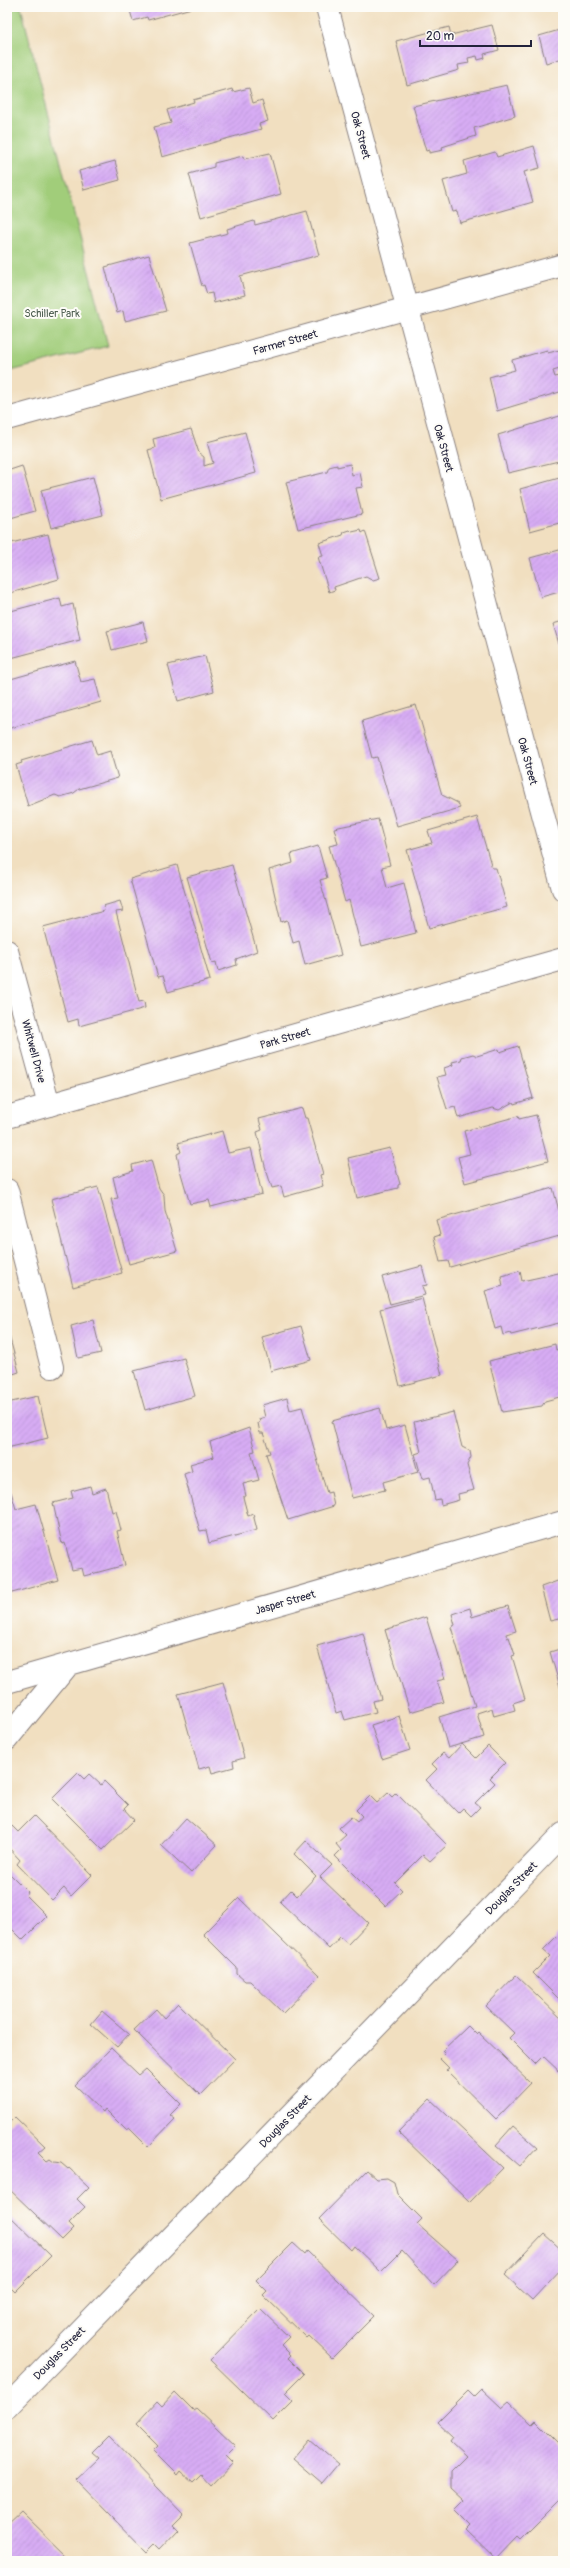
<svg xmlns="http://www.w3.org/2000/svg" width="570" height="2568" font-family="Pangolin,sans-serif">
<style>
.park{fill:#a1cd7a;stroke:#62785a}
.building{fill:url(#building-hatch)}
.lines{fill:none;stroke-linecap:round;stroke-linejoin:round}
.minor-casing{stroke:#8a807e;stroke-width:24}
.minor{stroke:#fff;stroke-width:22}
.labels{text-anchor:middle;stroke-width:4;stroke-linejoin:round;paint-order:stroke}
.street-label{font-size:11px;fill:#22223b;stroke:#fdfcf7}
.park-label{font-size:11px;fill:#4e5e51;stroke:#fdfcf7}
</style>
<defs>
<pattern id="building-hatch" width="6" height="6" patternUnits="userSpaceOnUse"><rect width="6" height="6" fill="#d7acf4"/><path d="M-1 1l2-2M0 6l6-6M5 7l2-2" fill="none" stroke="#b894d2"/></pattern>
</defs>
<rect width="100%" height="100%" fill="#fdfcf7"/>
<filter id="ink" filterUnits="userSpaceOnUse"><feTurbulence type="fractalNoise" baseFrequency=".025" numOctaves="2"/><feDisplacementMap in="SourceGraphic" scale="8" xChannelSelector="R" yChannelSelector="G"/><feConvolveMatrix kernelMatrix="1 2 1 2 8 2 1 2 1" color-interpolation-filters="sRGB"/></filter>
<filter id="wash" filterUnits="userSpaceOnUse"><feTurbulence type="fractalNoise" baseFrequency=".012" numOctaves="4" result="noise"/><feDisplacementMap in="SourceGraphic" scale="16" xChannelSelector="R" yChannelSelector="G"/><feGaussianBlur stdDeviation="0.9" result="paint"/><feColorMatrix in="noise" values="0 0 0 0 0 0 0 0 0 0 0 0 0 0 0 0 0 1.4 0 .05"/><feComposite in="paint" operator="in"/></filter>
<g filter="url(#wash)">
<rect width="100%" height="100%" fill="#f1dfc0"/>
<polygon class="park" points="7,7 21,7 108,346 7,372"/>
<g id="blocks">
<g class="building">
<polygon points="129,7 195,7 148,20 147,17 133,21"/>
<polygon points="492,25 499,50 484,54 485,58 478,60 477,56 468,58 469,63 458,65 459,70 407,85 396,41 449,27 451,35"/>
<polygon points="563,29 563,58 546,63 539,36"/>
<polygon points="507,85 515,116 474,128 476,136 442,147 443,150 429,153 429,150 426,151 413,106"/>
<polygon points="249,88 253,103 262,100 268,121 259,124 261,129 162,157 154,127 171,123 167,110 194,102 193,100 232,89 233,92"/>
<polygon points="534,146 540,168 524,172 533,202 460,223 457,211 452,212 443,181 467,174 464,161 495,152 497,157"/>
<polygon points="270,153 281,194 201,217 189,174 214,167 214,163 243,156 244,159"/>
<polygon points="115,161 120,180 84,190 79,171"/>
<polygon points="307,211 319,255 240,276 245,295 214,303 212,293 207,294 204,285 202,286 190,243 228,233 227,229 254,221 255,225"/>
<polygon points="149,255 166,311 125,321 123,311 117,313 105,267"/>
<polygon points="563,349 563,368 553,371 555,377 563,375 563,391 497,411 489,377 515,370 512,360 547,350 548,353"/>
<polygon points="563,415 563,460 508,473 498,435"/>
<polygon points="191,429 199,453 204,457 204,466 213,463 207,442 245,432 256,473 161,499 148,450 155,448 153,439"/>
<polygon points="350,464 352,475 360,473 363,487 356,488 362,514 298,529 286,482 327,472 329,467 337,465 337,467"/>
<polygon points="22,466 35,511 7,519 7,471"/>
<polygon points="93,477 103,515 51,528 41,490"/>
<polygon points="563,477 563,522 530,531 520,489"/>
<polygon points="350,530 352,532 361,530 362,533 365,531 380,578 373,580 366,576 334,587 335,590 329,592 318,557 323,556 319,543 343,535 344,532"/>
<polygon points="48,534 59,579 7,594 7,544"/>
<polygon points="563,549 563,591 541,597 530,558"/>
<polygon points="60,598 62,607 73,604 80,640 7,659 7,612"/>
<polygon points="563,621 563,657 553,624"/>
<polygon points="143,622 148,641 112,650 107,631"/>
<polygon points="205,656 214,691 178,701 168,665"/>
<polygon points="75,661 81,682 95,679 101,702 7,729 7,680"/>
<polygon points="416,705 442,795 458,803 460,808 397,826 377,757 372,758 362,721"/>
<polygon points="92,740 97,755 110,751 118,778 79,789 74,793 60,797 55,795 28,806 16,765 22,763 21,761"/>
<polygon points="477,817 492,868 496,868 507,907 429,928 407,850 432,843 428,831"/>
<polygon points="378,819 390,865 382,867 387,888 404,883 416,933 361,947 349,900 345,902 329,846 338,844 334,828"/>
<polygon points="318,846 327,878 320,880 341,955 305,965 299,941 293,943 287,920 281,922 269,870 293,863 291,854"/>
<polygon points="177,865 210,980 168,992 163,976 158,977 130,879"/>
<polygon points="232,865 257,951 236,959 237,965 218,971 216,962 212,963 187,877"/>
<polygon points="120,901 123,911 116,912 139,1002 144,1001 145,1008 79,1026 78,1019 68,1022 43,927 104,911 103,906"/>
<polygon points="518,1046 533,1098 514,1104 513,1102 499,1110 493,1108 458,1118 455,1107 447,1109 437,1077 446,1075 444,1068 453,1065 452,1062 461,1060 462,1057 473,1054 477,1056 499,1049 500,1052"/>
<polygon points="302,1108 305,1118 307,1118 323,1174 320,1175 323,1186 284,1197 281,1186 272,1188 265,1166 257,1132 262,1130 259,1119"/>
<polygon points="536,1115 548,1161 465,1183 458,1157 470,1154 464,1131 518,1116 519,1119"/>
<polygon points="222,1131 228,1153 251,1148 262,1194 211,1207 209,1200 190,1204 180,1170 177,1154 181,1152 178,1143"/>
<polygon points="390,1148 400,1184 398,1185 398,1188 357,1198 348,1158"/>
<polygon points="151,1160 159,1188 164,1195 165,1211 177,1251 129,1264 111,1199 118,1198 113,1177 133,1171 132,1165"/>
<polygon points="98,1187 122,1273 73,1287 51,1199"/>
<polygon points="553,1188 563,1226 563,1235 450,1267 448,1261 440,1262 434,1237 440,1235 436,1220"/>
<polygon points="422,1266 427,1285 422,1286 425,1295 390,1304 382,1277"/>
<polygon points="520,1271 522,1281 563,1272 563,1322 511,1335 510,1333 503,1335 501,1327 495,1329 485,1291 503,1286 501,1276"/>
<polygon points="422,1298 442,1375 400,1386 380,1309"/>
<polygon points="93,1320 101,1353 78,1358 71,1326"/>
<polygon points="301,1326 311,1360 271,1371 262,1337"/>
<polygon points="7,1328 19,1372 7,1376"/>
<polygon points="555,1344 556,1350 563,1348 563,1396 545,1401 542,1406 502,1412 489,1361"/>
<polygon points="184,1358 195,1396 145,1410 134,1371"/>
<polygon points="38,1396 48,1438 7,1448 7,1403"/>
<polygon points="287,1398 290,1410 302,1407 327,1493 331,1492 334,1506 288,1520 266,1454 270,1453 263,1433 260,1433 258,1423 260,1422 259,1419 265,1417 262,1405"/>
<polygon points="380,1408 386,1430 405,1425 418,1472 383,1482 385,1490 352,1498 332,1421"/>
<polygon points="453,1412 462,1447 470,1451 471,1457 467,1465 474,1490 458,1494 459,1500 441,1505 440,1499 435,1500 430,1477 422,1479 415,1454 421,1452 414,1422"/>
<polygon points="249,1428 255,1451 251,1452 259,1480 243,1484 246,1496 243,1497 248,1516 253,1514 257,1530 209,1543 206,1530 200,1531 184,1474 192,1471 190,1464 214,1457 210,1442"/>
<polygon points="90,1486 92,1493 106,1488 112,1512 116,1511 121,1530 117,1531 125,1565 84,1576 82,1568 72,1570 65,1543 62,1544 53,1503 73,1498 71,1491"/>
<polygon points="11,1492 16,1509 36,1504 58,1580 12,1593 7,1576 7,1493"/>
<polygon points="563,1579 563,1618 550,1621 541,1587"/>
<polygon points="508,1606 516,1631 506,1634 507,1638 509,1637 515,1655 512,1656 525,1699 513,1703 515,1710 494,1716 492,1708 477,1713 484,1737 448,1748 439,1717 475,1706 451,1627 455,1625 452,1614 470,1608 472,1617"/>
<polygon points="426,1617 445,1679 437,1681 444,1702 410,1712 385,1630"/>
<polygon points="363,1633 381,1699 373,1701 376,1712 345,1720 342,1711 336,1713 317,1646"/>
<polygon points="563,1648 563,1697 550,1652"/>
<polygon points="223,1682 244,1758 233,1761 234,1767 212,1773 210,1766 199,1769 178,1694"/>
<polygon points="399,1716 410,1750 382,1759 371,1725"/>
<polygon points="462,1744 476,1758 488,1746 505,1763 490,1778 495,1783 475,1803 480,1807 471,1816 463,1808 458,1813 426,1780 437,1769 432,1764 443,1753 449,1758"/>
<polygon points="78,1773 84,1779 89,1774 101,1785 104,1781 128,1805 124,1809 134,1820 103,1850 52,1799"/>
<polygon points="388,1793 392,1797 396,1793 447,1845 430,1861 423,1855 395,1883 402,1890 385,1906 335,1856 341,1850 336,1844 346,1835 339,1828 351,1817 357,1822 362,1816 356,1810 370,1796 377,1803"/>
<polygon points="34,1816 92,1875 71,1896 64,1888 52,1900 17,1864 20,1860 7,1846 7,1830 12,1826 18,1832"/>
<polygon points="186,1818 217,1845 191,1873 161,1845"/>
<polygon points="306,1841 332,1865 320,1877 368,1923 348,1944 340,1937 329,1949 280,1902 291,1890 297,1896 316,1876 294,1854"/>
<polygon points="7,1871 28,1892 26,1895 47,1916 23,1940 7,1924"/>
<polygon points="239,1898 319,1976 283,2013 250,1981 245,1981 237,1974 237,1968 203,1934"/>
<polygon points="561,1932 563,1934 563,2003 533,1973 550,1956 543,1950"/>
<polygon points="516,1975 563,2020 561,2073 543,2056 535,2064 509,2038 514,2033 486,2006"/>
<polygon points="178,2003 235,2059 200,2095 134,2030 156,2009 164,2018"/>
<polygon points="102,2011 129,2034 117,2047 91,2024"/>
<polygon points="468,2026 476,2034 478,2032 531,2083 496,2119 446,2070 449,2068 440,2059 445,2054 442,2051"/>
<polygon points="111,2048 139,2075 146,2069 181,2104 170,2115 175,2119 148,2147 129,2128 126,2130 105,2109 103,2112 75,2085"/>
<polygon points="430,2099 503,2168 470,2202 398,2132"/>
<polygon points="15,2117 45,2146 38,2152 47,2161 50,2159 54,2162 61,2163 68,2169 69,2168 89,2187 77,2199 85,2207 69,2223 74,2228 62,2240 7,2187 7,2125"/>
<polygon points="513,2126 537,2147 520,2166 496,2145"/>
<polygon points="367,2170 377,2179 387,2178 394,2182 397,2194 422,2219 417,2224 458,2260 434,2285 402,2251 381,2272 354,2246 351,2250 319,2219"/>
<polygon points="7,2213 51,2256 15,2292 7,2284"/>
<polygon points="544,2234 563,2251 563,2267 532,2300 505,2275"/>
<polygon points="293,2243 305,2254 307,2251 374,2316 332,2358 309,2336 307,2338 263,2295 267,2291 256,2280"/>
<polygon points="260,2309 289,2337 281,2345 291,2355 288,2358 304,2374 285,2393 293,2401 273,2421 210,2360"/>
<polygon points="482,2389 502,2408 509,2402 532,2424 536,2420 563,2447 561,2490 563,2497 520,2540 517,2537 495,2560 465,2531 470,2526 455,2511 465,2501 451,2488 451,2471 466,2456 450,2441 453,2437 437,2422 468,2391 474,2397"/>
<polygon points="175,2392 193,2410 196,2408 236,2446 226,2456 233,2463 211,2486 201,2475 193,2483 180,2471 177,2475 153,2451 158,2446 136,2424 157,2401 162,2406"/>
<polygon points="108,2436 183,2514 172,2525 178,2531 160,2550 154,2544 146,2552 76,2480 99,2458 92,2452"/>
<polygon points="309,2439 338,2464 322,2483 293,2458"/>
<polygon points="21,2512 71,2561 7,2561 7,2525"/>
</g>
</g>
</g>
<g filter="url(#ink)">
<use href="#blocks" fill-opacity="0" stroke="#8a807e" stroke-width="1"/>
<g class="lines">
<defs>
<g id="minor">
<polyline points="327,7 563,889"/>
<polyline points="7,419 563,265"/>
<polyline points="7,951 49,1105"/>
<polyline points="7,1117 563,959"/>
<polyline points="7,1190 52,1367"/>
<polyline points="7,1682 563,1522"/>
<polyline points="7,1739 68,1665"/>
<polyline points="7,2407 563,1834"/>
</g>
</defs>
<use href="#minor" class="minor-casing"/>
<use href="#minor" class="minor"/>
</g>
</g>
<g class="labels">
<g class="street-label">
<text transform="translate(361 135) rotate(75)" y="4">Oak Street</text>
<text transform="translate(285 342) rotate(-16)" y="4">Farmer Street</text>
<text transform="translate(444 448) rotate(75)" y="4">Oak Street</text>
<text transform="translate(528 761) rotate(75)" y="4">Oak Street</text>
<text transform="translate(285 1038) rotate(-16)" y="4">Park Street</text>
<text transform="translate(34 1051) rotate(75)" y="4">Whitwell Drive</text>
<text transform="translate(285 1602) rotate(-16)" y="4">Jasper Street</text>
<text transform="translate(511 1888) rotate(-46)" y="4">Douglas Street</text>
<text transform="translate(285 2121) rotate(-46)" y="4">Douglas Street</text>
<text transform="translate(59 2353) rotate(-46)" y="4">Douglas Street</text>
</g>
<g class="park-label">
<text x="52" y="317">Schiller Park</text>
</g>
</g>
<rect width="570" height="2568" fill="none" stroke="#fdfcf7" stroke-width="24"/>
<path d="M420 40v6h111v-6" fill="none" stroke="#22223b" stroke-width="2"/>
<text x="426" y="40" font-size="12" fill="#22223b" stroke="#fdfcf7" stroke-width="3" paint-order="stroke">20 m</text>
</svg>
